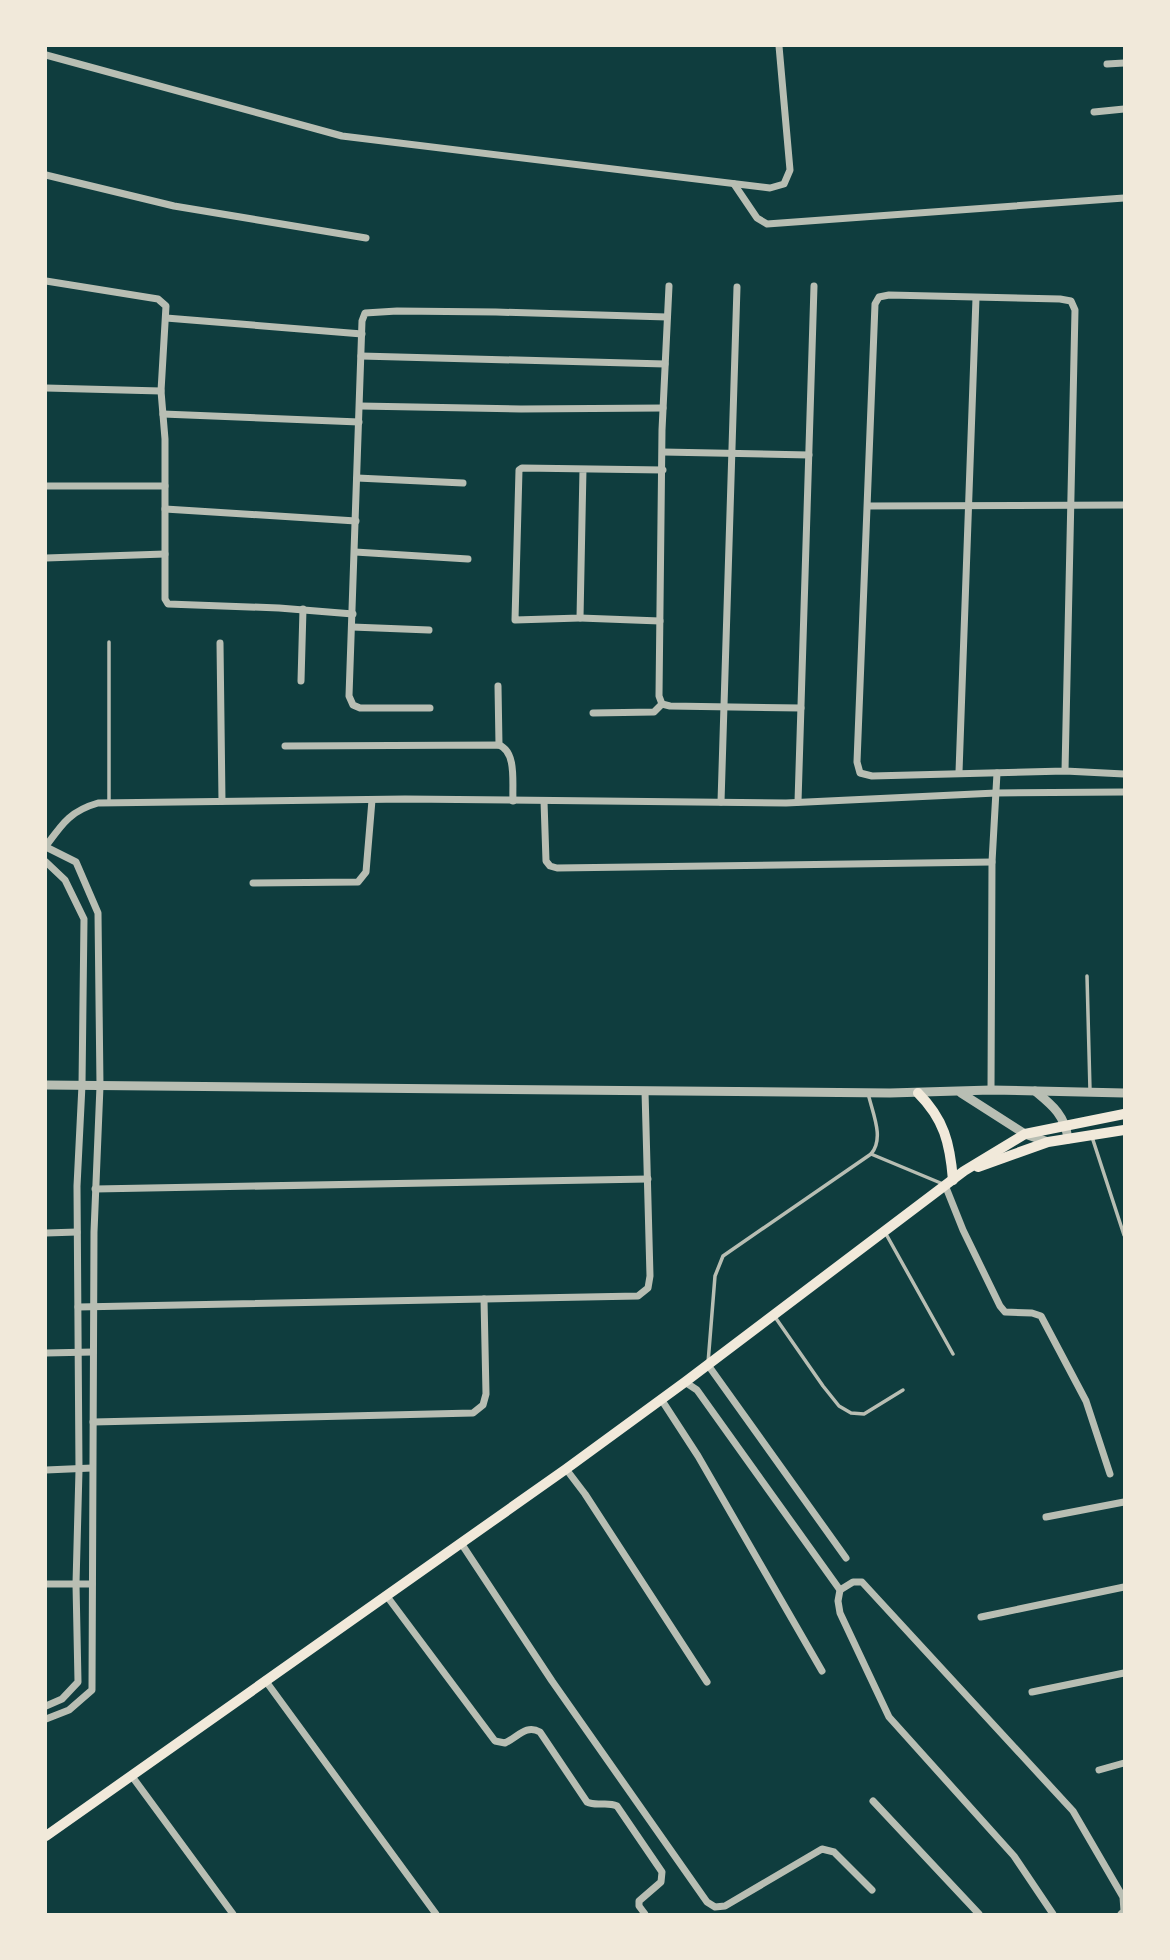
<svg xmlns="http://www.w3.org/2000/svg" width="1170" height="1960" font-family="Ubuntu,sans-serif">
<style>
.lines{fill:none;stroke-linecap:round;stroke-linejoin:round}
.service{stroke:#b8beb3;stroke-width:3.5}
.minor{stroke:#b8beb3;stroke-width:7}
.tertiary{stroke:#b8beb3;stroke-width:9}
.secondary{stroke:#f1e9da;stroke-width:10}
</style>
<rect width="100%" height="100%" fill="#0f3d3e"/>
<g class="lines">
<g class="service">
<polyline points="109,803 109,642"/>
<polyline points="1087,976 1090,1090"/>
<polyline points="1092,1137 1124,1235"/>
<polyline points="871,1154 943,1184"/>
<polyline points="886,1234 953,1354"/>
<polyline points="775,1317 823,1386 839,1406 851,1413 864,1414 903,1390"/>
<path d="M708 1363 715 1276 723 1256 871 1154C885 1138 872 1112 868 1093"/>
</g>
<g class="minor">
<polyline points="46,55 342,136 770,188 784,184 790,170 779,46"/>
<polyline points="1107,64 1124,63"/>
<polyline points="1094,112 1124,109"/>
<polyline points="46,175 174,206 366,238"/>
<polyline points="734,184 757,218 767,224 1124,198"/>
<polyline points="46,281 158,299 166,306 161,391 165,439 165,599 168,604 279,608 353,614"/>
<polyline points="669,286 662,430 659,696 662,704 670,706 801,708"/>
<polyline points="166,318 362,334"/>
<polyline points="361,356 665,364"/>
<polyline points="46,388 161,391"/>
<polyline points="360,406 521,409 663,408"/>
<polyline points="163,414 359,422"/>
<polyline points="663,452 809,455"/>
<polyline points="583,469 580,618 515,620 519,470 522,468 663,470"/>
<polyline points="357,478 463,483"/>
<polyline points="46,486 165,486"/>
<polyline points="868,506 1124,505"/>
<polyline points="165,509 356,521"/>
<polyline points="355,552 468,559"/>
<polyline points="46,558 165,554"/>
<polyline points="580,618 660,621"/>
<polyline points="352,627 429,630"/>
<polyline points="220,643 222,801"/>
<polyline points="301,681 303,609"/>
<polyline points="498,686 499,745"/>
<polyline points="430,708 360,708 353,705 349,696 362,321 365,313 397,311 496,312 667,317"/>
<polyline points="593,713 654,712 662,704"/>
<path d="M285 746 499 745C517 752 512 783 513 801"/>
<polyline points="1065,771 1075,310 1071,301 1060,299 889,295 879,297 875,304 857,762 860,773 872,776 1065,771 1124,774"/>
<polyline points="959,772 976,298"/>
<polyline points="544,801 546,861 550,866 557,868 992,862"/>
<polyline points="721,802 737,287"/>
<polyline points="798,802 814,286"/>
<path d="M46 846C62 824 70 811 98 803L405 799 786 803 996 793 1124 792"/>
<polyline points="46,847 76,862 98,913 100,1086 94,1232 92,1690 69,1710 46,1719"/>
<polyline points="46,862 65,880 84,919 82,1085 77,1186 79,1470 76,1584 78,1682 62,1699 46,1706"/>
<polyline points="253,883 358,882 366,872 372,800"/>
<polyline points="991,1090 992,862 997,773"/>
<polyline points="945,1185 963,1230 1000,1306 1005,1312 1032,1313 1041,1316 1086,1401 1110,1474"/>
<polyline points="95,1189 648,1179"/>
<polyline points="46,1233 77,1232"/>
<polyline points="78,1307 638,1296 648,1288 650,1276 645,1091"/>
<polyline points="46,1353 93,1352"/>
<polyline points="708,1365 846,1558"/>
<polyline points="685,1382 697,1390 840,1590 838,1601 840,1613 889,1717 1014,1856 1053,1914"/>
<polyline points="661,1399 698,1456 822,1671"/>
<polyline points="93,1422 473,1413 483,1405 486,1394 484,1299"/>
<polyline points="566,1469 585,1494 707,1682"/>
<polyline points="46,1470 92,1468"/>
<polyline points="1046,1517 1124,1502"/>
<polyline points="461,1543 552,1681 707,1902 715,1907 725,1906 822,1849 834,1852 872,1890"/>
<polyline points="46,1584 92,1584"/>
<polyline points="840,1590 853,1582 862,1582 1073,1811 1123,1897 1124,1911 1121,1914"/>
<path d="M386 1595 495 1741 505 1743C518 1737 526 1724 540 1732L587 1802C597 1807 606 1801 617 1806L662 1872 661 1882 639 1901V1906L645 1914"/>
<polyline points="981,1617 1124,1587"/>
<polyline points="265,1680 436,1914"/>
<polyline points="1032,1692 1124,1673"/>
<polyline points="1099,1770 1124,1763"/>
<polyline points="131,1775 233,1914"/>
<polyline points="873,1801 979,1914"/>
</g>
<g class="tertiary">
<polyline points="46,1085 890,1093 991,1090 1124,1093"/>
<path d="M1035 1091C1052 1105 1065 1115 1068 1139"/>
<polyline points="961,1093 1025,1134 1048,1142"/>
</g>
<g class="secondary">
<path d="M918 1093C944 1119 950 1143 953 1180"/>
<polyline points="978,1167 1048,1142 1124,1130"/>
<polyline points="46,1836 566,1469 685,1382 964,1171 1025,1134 1124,1114"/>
</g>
</g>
<rect width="1170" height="1960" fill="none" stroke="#f1e9da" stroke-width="94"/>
</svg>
